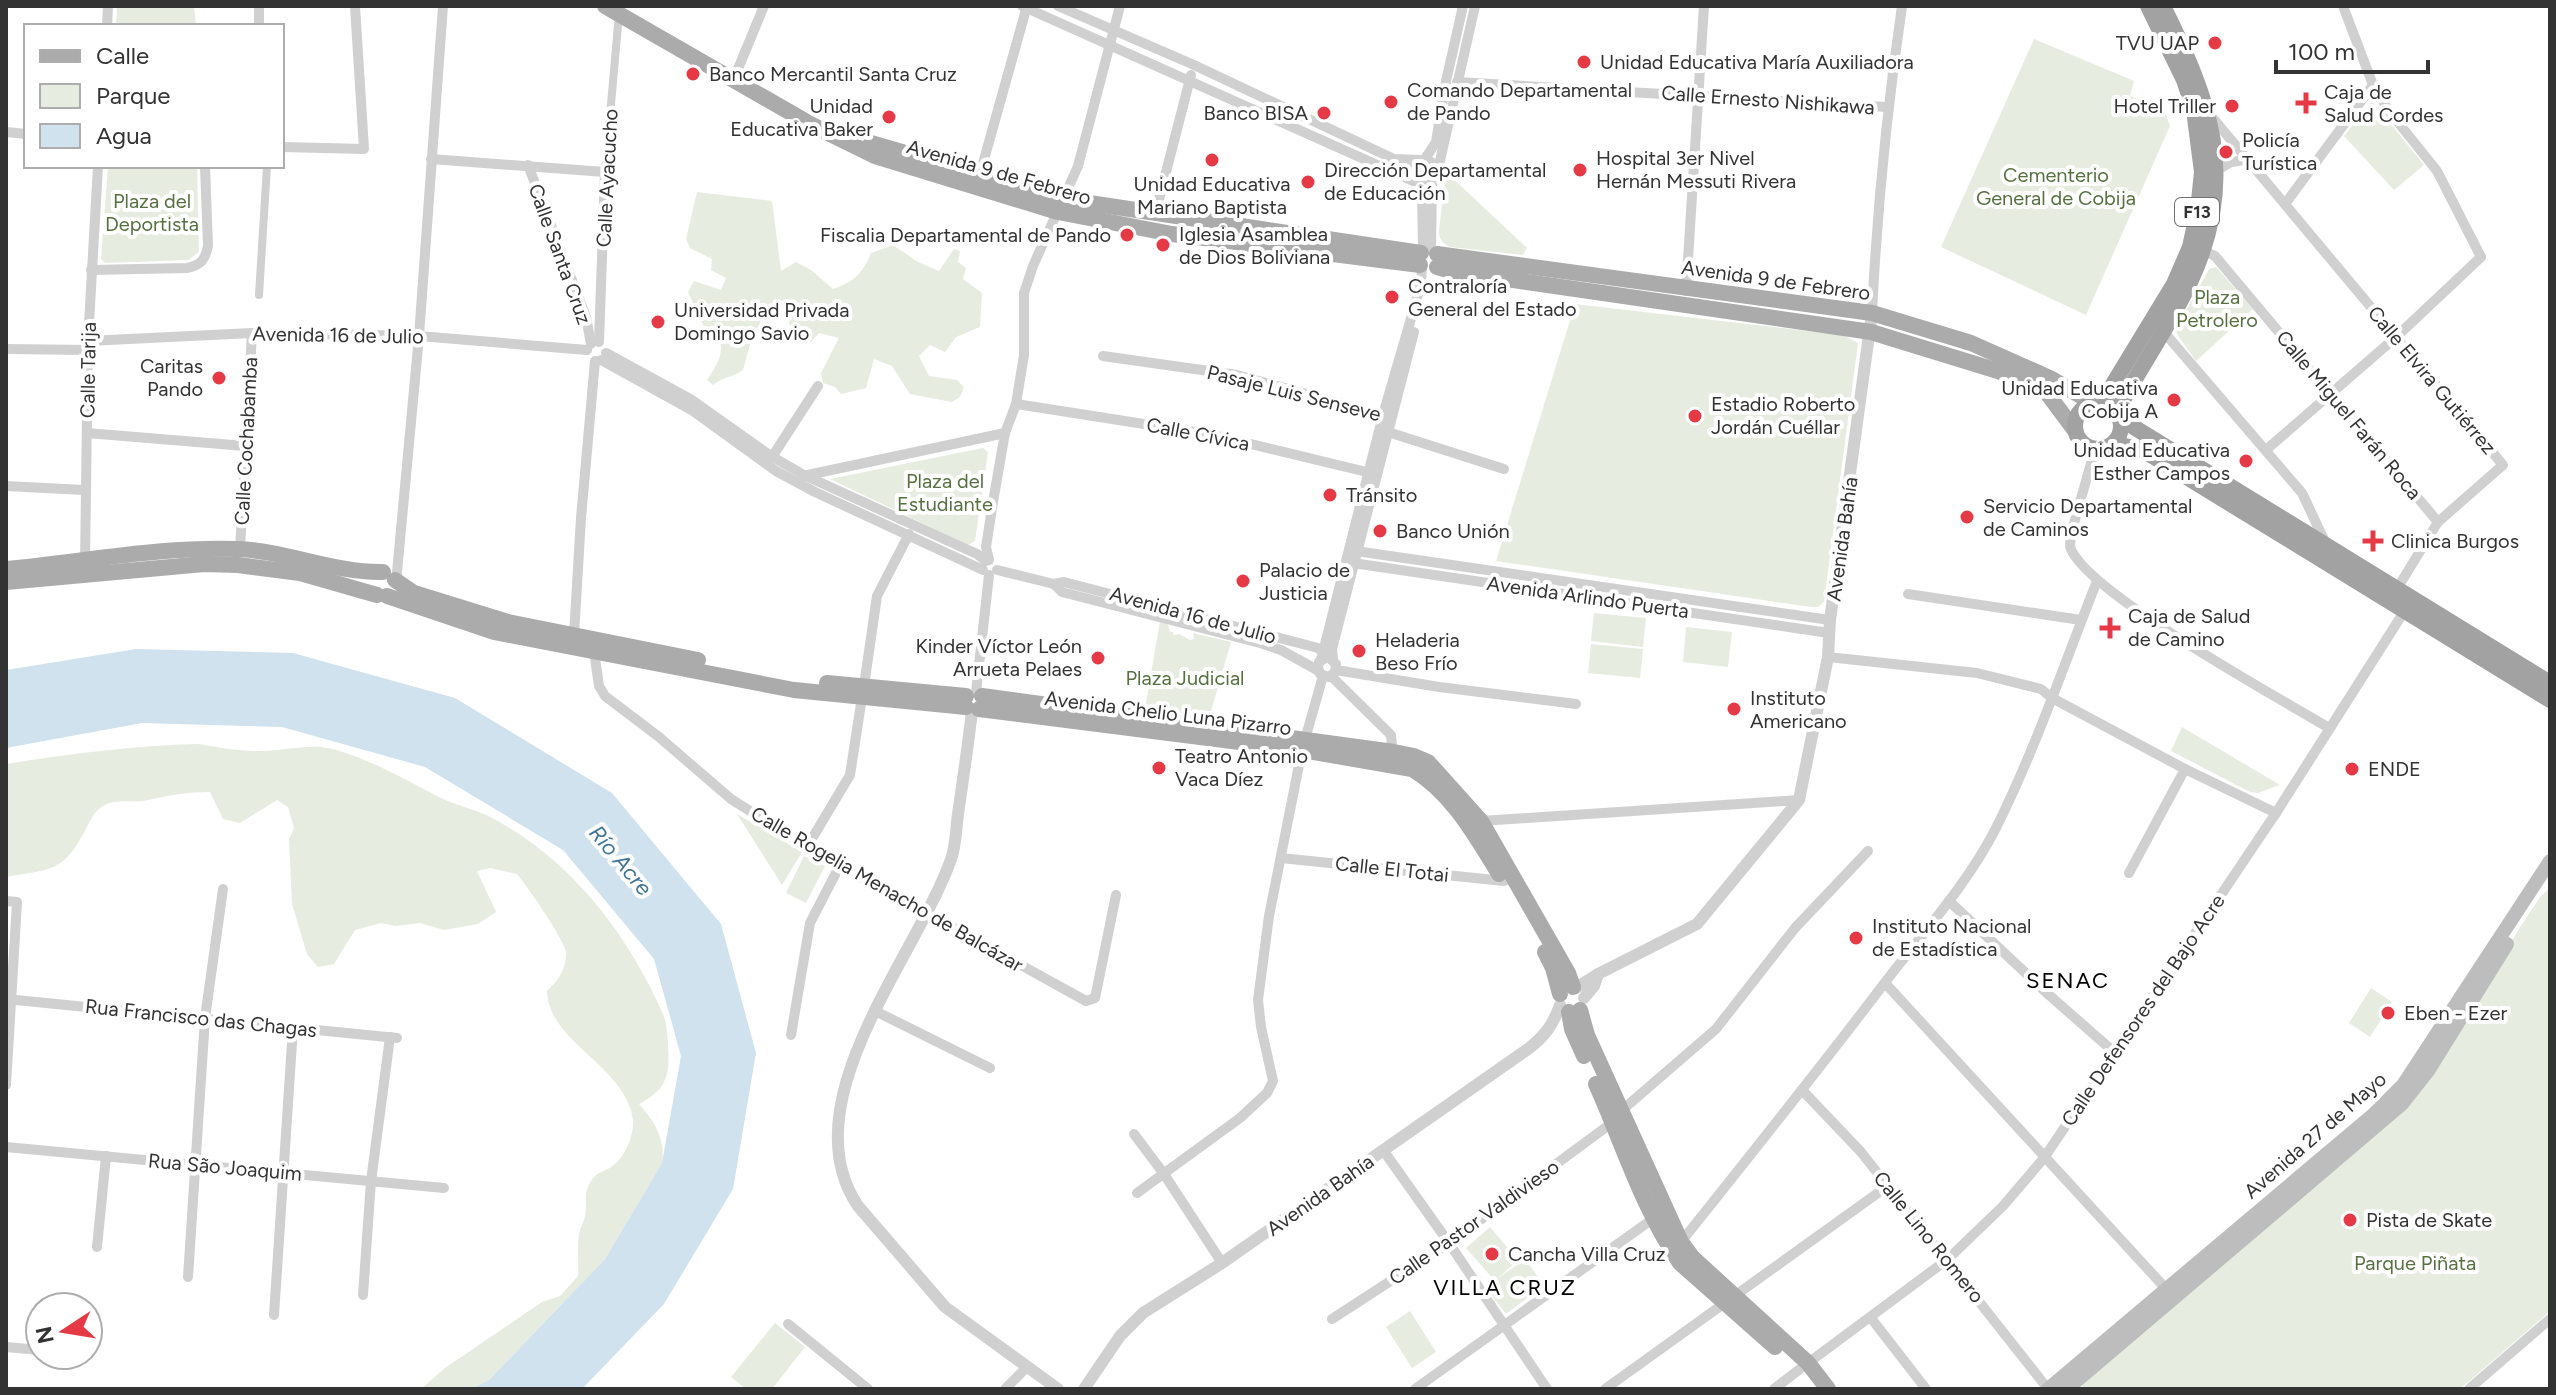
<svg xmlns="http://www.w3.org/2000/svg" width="2556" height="1395" font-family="Figtree,sans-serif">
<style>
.green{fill:#e6ecdf}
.water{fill:#cfe2ee}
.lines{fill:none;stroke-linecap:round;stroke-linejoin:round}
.pedestrian{stroke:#d0d0d0;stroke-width:8}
.minor{stroke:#d0d0d0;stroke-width:10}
.tertiary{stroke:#d0d0d0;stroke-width:12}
.secondary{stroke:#bdbdbd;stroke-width:14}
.primary{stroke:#ababab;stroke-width:16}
.trunk{stroke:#a2a2a2;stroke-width:16}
.poi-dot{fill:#e63946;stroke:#fff;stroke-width:3}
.labels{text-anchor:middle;stroke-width:8;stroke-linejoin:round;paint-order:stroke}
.shield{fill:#fff;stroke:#707070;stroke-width:2}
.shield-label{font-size:18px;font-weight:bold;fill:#333}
.poi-label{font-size:20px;fill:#333;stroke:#fff;text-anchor:start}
.street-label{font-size:20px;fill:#333;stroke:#fff}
.park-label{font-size:20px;fill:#56703f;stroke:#fff}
.water-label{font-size:22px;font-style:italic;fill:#3f7597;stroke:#fff}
.neighbourhood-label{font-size:22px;letter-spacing:2px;fill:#000;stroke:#fff}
</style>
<rect width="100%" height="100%" fill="#fff"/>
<g class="green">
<polygon points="117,6 194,6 196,26 116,26"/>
<polygon points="2034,39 2134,81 2130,96 2164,109 2170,126 2086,315 1941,247"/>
<polygon points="2372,101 2424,165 2394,190 2344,136"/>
<polygon points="108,166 197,166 199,252 188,260 105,263 101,259"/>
<path d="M1446 172 1527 248 1523 255 1450 247C1442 243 1439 239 1439 230Z"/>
<path d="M697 192 772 201 781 271 796 262 811 270 833 289C854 282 863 273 871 253L893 245 918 262 939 271 954 249 960 251 958 262 966 268 963 279 982 293 980 327 956 337 945 352 930 345 919 356 929 376 957 380 964 387 960 397 952 402 910 394 892 366 874 359 866 388 841 394 835 387 823 383 821 373 839 338 819 333 811 342 792 331 787 317 766 310 751 341 743 370C732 378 724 376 713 385L707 380C716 367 725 353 719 338L706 331 688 292 694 281 721 290 726 278 711 270 712 259 690 248 686 239Z"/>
<polygon points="2216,267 2253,309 2196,361 2177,334 2176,329 2209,269"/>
<polygon points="1575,304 1843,335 1858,343 1824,602 1818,607 1811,607 1496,561"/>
<polygon points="983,448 988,452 975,541 968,545 830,479"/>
<polygon points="1594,613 1646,618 1643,647 1591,641"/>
<polygon points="1160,621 1168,624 1170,632 1173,632 1174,635 1179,634 1190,640 1194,639 1193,633 1231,642 1209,718 1145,709"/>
<polygon points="1686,627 1732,632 1728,667 1683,662"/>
<polygon points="1591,644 1643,649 1640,678 1588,673"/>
<polygon points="2182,727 2280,785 2258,793 2250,792 2171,751"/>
<path d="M199 744C217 747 236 751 254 751 276 752 299 745 321 747 354 751 403 778 433 794 449 803 467 807 484 814 567 854 627 932 663 1014 667 1024 667 1034 668 1044 670 1074 668 1089 639 1104 655 1122 666 1140 662 1163L605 1259 489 1380 471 1389H421L445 1368 542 1302 560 1296 578 1276C579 1263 577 1247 579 1234 580 1228 584 1222 585 1216 588 1202 582 1196 591 1181 597 1171 608 1171 615 1164 626 1155 634 1134 633 1120 627 1067 548 1042 547 991 559 980 566 969 566 953 565 940 527 886 517 874L490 868 477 871 496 912 478 924 444 930 420 923 396 926 381 923 355 930 334 964 318 967 307 954 292 904 289 839 294 828 288 807 277 800 240 823 223 819 210 792C186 792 171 795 148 800 131 804 115 797 100 808 92 814 88 826 83 834 62 874 47 869 6 877V764C70 754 135 745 199 744Z"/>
<polygon points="737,814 802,852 782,885"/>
<polygon points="804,856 825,866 806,903 786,893"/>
<polygon points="2550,888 2550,1311 2460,1389 2082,1389 2083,1380 2431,1074 2521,926 2540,897"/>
<polygon points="2371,988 2392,1002 2370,1037 2349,1023"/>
<polygon points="1490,1227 1518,1260 1497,1279 1525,1259 1544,1285 1506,1314 1486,1288 1495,1281 1466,1248"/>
<polygon points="1410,1311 1436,1352 1412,1368 1386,1327"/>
<polygon points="775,1323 805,1347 772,1389 746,1389 731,1377"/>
</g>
<polygon class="water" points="136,649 293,653 455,698 612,793 721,924 756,1053 733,1189 664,1304 582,1389 471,1389 489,1380 605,1259 662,1163 681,1056 654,959 563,850 425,767 282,727 142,723 6,748 6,670"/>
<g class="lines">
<g class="pedestrian">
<polyline points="605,172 619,14"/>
<polyline points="259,295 267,166"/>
</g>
<g class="minor">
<polyline points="259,6 259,26"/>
<polyline points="1022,6 1413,181"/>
<polyline points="1058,6 1194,65 1394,159 1421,160"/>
<polyline points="107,26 108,6"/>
<polyline points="733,81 764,6"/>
<polyline points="1457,82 1887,107"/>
<polyline points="2211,116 2503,465 2438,522 2395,592"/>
<polyline points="6,132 26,134"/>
<polyline points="282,147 364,149 355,6"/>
<polyline points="431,159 605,172 599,342"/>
<polyline points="1425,159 1436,142 1446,81 1463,6"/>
<circle cx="1424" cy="173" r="13"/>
<polyline points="528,165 586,317 591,344"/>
<polyline points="2216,171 2231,162 2246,160"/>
<polyline points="980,174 1027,6"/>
<polyline points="1437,174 1475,6"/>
<polyline points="1416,184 1422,193 1423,251"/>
<polyline points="2285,204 2373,85"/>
<polyline points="1155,215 1191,75"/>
<polyline points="1431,249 1432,184"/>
<polyline points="2200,249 2215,256 2438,522"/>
<path d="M91 270 187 268C201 265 205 260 208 246L205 166"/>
<polyline points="1686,291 1704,6"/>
<path d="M1872 313C1877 210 1887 109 1902 6"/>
<polyline points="2163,331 2302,493 2326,544"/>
<polyline points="88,341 252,333 419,336 587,350"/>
<polyline points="6,349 88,350"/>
<polyline points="606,353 692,400 771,456 804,475 977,554 986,561"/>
<polyline points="1103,356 1237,375 1390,417"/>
<polyline points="601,360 693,411 776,471 815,492 983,570"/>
<polyline points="1016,404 1214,435 1375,474"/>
<polyline points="1388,432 1504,469"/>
<polyline points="87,433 245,446"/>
<path d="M2095 449 2071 534C2071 535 2070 545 2070 546 2081 590 2283 700 2329 728"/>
<polyline points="2267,449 2396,337 2481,257 2437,171 2389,111 2373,85 2343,6"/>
<polyline points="772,457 818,386"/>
<polyline points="803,476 1005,433"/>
<polyline points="6,486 84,490"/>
<polyline points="240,549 252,333"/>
<polyline points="1349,550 1830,620"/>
<polyline points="989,560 986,547 993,502 1005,433 1016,404 1024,355 1024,293 1033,266 1078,166 1120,6"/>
<polyline points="1346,562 1829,633"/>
<polyline points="85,564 88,341 98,166"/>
<polyline points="997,570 1054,584 1064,582 1318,648 1336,664 1335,672 1329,677 1320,674 1318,668 1319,662 1325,658"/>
<polyline points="396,583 419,336 443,6"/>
<polyline points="1054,584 1062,592 1260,643 1281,650 1319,671"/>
<polyline points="1908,594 2081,620"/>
<polyline points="574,635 581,518 595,361"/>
<polyline points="594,651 599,686 605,696 659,737 731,799 807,847 1086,1001 1095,998 1116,895"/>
<polyline points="1828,657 1977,673 2041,689 2052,698 2185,769 2276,813"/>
<polyline points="1333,659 1332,649 1414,332"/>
<polyline points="1321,660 1383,415 1421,284 1422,268"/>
<polyline points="1336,670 1439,687 1576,704"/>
<polyline points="1331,676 1391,735 1393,757"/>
<polyline points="864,686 877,596 909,534"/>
<polyline points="976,692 989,575"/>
<polyline points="1481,821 1799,800"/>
<polyline points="807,847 850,775 862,697"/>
<polyline points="1281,858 1504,881"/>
<polyline points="2129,873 2185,769"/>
<polyline points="6,901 17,902 6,1085"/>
<polyline points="1949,901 2049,995 2114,1052"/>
<polyline points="1885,983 2168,1291"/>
<polyline points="6,999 397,1038"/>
<polyline points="875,1011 990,1068"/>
<polyline points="791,1035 810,923 840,865"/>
<polyline points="1803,1091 1861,1152 2048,1389"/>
<polyline points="1621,1111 1716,1029 1795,928 1868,851"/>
<polyline points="1134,1134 1164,1174 1222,1263"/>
<polyline points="6,1147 444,1188"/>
<polyline points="1383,1150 1449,1243 1547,1389"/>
<polyline points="1137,1193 1240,1118 1267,1093 1273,1081 1261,1027 1258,1000 1269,916 1302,750 1323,676"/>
<path d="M1681 1242C1749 1157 1817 1072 1883 985 1922 934 1967 885 1996 828 2035 750 2065 662 2097 581"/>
<polyline points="97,1247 106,1156"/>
<polyline points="188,1277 205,1018 223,889"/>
<polyline points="363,1295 371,1181 390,1037"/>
<polyline points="274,1315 293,1028"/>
<polyline points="1871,1318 1926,1389"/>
<polyline points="1332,1319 1449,1243 1613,1122"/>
<polyline points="788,1324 868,1389"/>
<polyline points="6,1347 40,1350"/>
<polyline points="1808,1363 1948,1259 2003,1206 2044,1158 2276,813 2407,607"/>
<polyline points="1005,1389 1027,1367"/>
<polyline points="1415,1389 1654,1218"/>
<polyline points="1605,1389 1889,1185"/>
<polyline points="1774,1389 1800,1369"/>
<polyline points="2469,1389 2550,1319"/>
</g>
<g class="tertiary">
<path d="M972 711C968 745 963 780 958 814 956 829 956 848 950 862 915 958 789 1104 858 1206L945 1307 1058 1389"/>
<polyline points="1576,988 1598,974 1697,924 1799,800 1828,657 1830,620 1872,313"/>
<polyline points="1584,998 1594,986 1598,974"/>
<path d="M1084 1389 1120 1336 1143 1313 1222 1263 1528 1049C1545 1036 1553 1025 1560 1005"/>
</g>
<g class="secondary">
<polyline points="2048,1389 2374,1114 2403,1085 2550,861"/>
<polyline points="2067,1389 2402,1104 2428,1071 2507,944"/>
</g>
<g class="primary">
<polyline points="605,6 812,125 875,156 1058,212 1172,234 1420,265"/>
<polyline points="871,143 1063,199 1421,253"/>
<polyline points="1437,254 1872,313 1971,343 2052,379 2094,404"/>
<polyline points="1437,267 1451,271 1871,332 1998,371 2047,393 2076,432"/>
<path d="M6 569C82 562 162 546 238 549 287 551 334 573 383 572"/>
<polyline points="395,580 414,593 508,622 698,660"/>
<polyline points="6,582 204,564 238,565 300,573 377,595"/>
<polyline points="387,596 494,632 794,690 966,707"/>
<polyline points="827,683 966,696"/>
<polyline points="982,696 1394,752 1414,756 1428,762 1481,821 1568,973 1573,987"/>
<path d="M979 709 1302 750 1412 769C1452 793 1475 835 1499 874"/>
<polyline points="1545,952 1553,968 1560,994"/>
<polyline points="1580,1010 1587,1035 1681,1242 1693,1258 1808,1363 1828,1389"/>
<polyline points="1569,1012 1572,1029 1584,1056"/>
<path d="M1596 1084C1623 1144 1643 1210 1680 1263L1775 1347"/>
</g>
<g class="trunk">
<circle cx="2098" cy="426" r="23"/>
<polyline points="2101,404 2174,284 2190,247 2198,210 2202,172 2194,110 2184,80 2148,6"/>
<path d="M2116 413C2139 368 2170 326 2191 280 2239 176 2210 101 2163 6"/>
<polyline points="2119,418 2550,683"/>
<polyline points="2104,448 2125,446 2141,449 2550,700"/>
</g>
</g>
<g class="poi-dot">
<circle cx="2215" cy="43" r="8"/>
<circle cx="1584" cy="62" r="8"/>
<circle cx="693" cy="74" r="8"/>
<circle cx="1391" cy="102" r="8"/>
<path d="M2302 91h8v8h8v8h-8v8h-8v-8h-8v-8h8z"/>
<circle cx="2232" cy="106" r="8"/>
<circle cx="1324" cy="113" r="8"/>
<circle cx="889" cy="117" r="8"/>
<circle cx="2226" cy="152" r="8"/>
<circle cx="1212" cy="160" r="8"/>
<circle cx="1580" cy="170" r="8"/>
<circle cx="1308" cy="182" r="8"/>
<circle cx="1127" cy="235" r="8"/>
<circle cx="1163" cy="245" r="8"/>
<circle cx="1392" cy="297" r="8"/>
<circle cx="658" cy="322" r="8"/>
<circle cx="219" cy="378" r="8"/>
<circle cx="2174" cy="400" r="8"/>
<circle cx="1695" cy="416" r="8"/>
<circle cx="2246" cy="461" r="8"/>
<circle cx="1330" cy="495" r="8"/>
<circle cx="1967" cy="517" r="8"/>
<circle cx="1380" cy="531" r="8"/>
<path d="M2369 529h8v8h8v8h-8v8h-8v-8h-8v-8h8z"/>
<circle cx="1243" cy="581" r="8"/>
<path d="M2106 616h8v8h8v8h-8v8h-8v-8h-8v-8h8z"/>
<circle cx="1359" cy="651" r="8"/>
<circle cx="1098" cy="658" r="8"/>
<circle cx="1734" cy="709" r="8"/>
<circle cx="1159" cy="768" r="8"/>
<circle cx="2352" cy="769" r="8"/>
<circle cx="1856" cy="938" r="8"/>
<circle cx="2388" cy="1013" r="8"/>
<circle cx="2350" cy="1220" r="8"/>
<circle cx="1492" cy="1254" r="8"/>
</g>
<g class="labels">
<rect class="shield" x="2175" y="198" width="44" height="28" rx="6"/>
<g class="shield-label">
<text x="2197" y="218">F13</text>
</g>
<g class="poi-label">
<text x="2199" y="50" text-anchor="end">TVU UAP</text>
<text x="1600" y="69">Unidad Educativa María Auxiliadora</text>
<text x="709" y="81">Banco Mercantil Santa Cruz</text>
<text x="1407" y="97">Comando Departamental<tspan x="1407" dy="23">de Pando</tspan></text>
<text x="2324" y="99">Caja de<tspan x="2324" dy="23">Salud Cordes</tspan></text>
<text x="873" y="113" text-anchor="end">Unidad<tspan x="873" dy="23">Educativa Baker</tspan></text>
<text x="2216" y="113" text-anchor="end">Hotel Triller</text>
<text x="1308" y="120" text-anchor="end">Banco BISA</text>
<text x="2242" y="147">Policía<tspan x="2242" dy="23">Turística</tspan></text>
<text x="1596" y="165">Hospital 3er Nivel<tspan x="1596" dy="23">Hernán Messuti Rivera</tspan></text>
<text x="1324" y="177">Dirección Departamental<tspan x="1324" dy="23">de Educación</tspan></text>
<text x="1212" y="191" text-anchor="middle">Unidad Educativa<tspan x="1212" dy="23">Mariano Baptista</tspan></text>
<text x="1179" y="241">Iglesia Asamblea<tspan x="1179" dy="23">de Dios Boliviana</tspan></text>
<text x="1111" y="242" text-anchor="end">Fiscalia Departamental de Pando</text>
<text x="1408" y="293">Contraloría<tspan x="1408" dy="23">General del Estado</tspan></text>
<text x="674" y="317">Universidad Privada<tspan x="674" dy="23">Domingo Savio</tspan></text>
<text x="203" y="373" text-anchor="end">Caritas<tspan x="203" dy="23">Pando</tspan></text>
<text x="2158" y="395" text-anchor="end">Unidad Educativa<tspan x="2158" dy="23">Cobija A</tspan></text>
<text x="1711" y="411">Estadio Roberto<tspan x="1711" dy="23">Jordán Cuéllar</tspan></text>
<text x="2230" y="457" text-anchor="end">Unidad Educativa<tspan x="2230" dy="23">Esther Campos</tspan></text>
<text x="1346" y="502">Tránsito</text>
<text x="1983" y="513">Servicio Departamental<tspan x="1983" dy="23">de Caminos</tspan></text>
<text x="1396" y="538">Banco Unión</text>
<text x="2391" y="548">Clinica Burgos</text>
<text x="1259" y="577">Palacio de<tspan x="1259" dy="23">Justicia</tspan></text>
<text x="2128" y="623">Caja de Salud<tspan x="2128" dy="23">de Camino</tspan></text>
<text x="1375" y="647">Heladeria<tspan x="1375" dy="23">Beso Frío</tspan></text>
<text x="1082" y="653" text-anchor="end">Kinder Víctor León<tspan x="1082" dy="23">Arrueta Pelaes</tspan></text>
<text x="1750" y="705">Instituto<tspan x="1750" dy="23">Americano</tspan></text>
<text x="1175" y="763">Teatro Antonio<tspan x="1175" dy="23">Vaca Díez</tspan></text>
<text x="2368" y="776">ENDE</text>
<text x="1872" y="933">Instituto Nacional<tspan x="1872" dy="23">de Estadística</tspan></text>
<text x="2404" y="1020">Eben - Ezer</text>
<text x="2366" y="1227">Pista de Skate</text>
<text x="1508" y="1261">Cancha Villa Cruz</text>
</g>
<g class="street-label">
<text transform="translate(1768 100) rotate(4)" y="7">Calle Ernesto Nishikawa</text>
<text transform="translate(999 172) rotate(16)" y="7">Avenida 9 de Febrero</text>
<text transform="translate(607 178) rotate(-87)" y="7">Calle Ayacucho</text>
<text transform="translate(560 254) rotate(70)" y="7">Calle Santa Cruz</text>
<text transform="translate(1776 280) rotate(8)" y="7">Avenida 9 de Febrero</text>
<text transform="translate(338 335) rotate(1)" y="7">Avenida 16 de Julio</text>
<text transform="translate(88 370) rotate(-89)" y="7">Calle Tarija</text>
<text transform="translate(2432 380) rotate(50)" y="7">Calle Elvira Gutiérrez</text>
<text transform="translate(1294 393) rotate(14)" y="7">Pasaje Luis Senseve</text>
<text transform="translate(2349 415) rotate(50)" y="7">Calle Miguel Farán Roca</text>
<text transform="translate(1198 434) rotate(11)" y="7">Calle Cívica</text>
<text transform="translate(246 441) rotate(-87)" y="7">Calle Cochabamba</text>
<text transform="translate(1842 539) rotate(-82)" y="7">Avenida Bahía</text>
<text transform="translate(1588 597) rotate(8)" y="7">Avenida Arlindo Puerta</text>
<text transform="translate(1193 615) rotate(15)" y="7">Avenida 16 de Julio</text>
<text transform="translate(1168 713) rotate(7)" y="7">Avenida Chelio Luna Pizarro</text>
<text transform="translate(1392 869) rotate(6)" y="7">Calle El Totai</text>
<text transform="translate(887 889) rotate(30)" y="7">Calle Rogelia Menacho de Balcázar</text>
<text transform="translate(2143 1010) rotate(-56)" y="7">Calle Defensores del Bajo Acre</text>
<text transform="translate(201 1018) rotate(6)" y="7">Rua Francisco das Chagas</text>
<text transform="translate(2315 1135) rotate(-41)" y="7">Avenida 27 de Mayo</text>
<text transform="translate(225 1167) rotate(5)" y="7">Rua São Joaquim</text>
<text transform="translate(1320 1195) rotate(-35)" y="7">Avenida Bahía</text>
<text transform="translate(1474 1222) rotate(-35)" y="7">Calle Pastor Valdivieso</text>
<text transform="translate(1929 1237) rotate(51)" y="7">Calle Lino Romero</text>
</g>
<g class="park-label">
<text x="2056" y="182">Cementerio<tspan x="2056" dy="23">General de Cobija</tspan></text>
<text x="152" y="208">Plaza del<tspan x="152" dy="23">Deportista</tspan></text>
<text x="2217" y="304">Plaza<tspan x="2217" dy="23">Petrolero</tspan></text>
<text x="945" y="488">Plaza del<tspan x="945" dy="23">Estudiante</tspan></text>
<text x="1185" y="685">Plaza Judicial</text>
<text x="2415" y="1270">Parque Piñata</text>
</g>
<g class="water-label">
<text transform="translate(621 860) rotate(50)" y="8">Río Acre</text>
</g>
<g class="neighbourhood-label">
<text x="2068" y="988">SENAC</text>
<text x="1505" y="1295">VILLA CRUZ</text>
</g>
</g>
<rect width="2556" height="1395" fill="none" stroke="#333333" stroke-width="16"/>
<rect x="24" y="24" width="260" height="144" fill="#ffffff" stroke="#adadad" stroke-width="2"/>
<rect x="40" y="50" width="40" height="12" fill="#ababab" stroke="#adadad" stroke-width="2"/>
<text x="96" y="64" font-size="24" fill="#333333">Calle</text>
<rect x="40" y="84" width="40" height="24" fill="#e6ecdf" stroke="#adadad" stroke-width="2"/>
<text x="96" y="104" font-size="24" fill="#333333">Parque</text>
<rect x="40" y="124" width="40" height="24" fill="#cfe2ee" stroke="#adadad" stroke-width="2"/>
<text x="96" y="144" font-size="24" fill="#333333">Agua</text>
<g transform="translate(64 1331) rotate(258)"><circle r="38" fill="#ffffff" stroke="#adadad" stroke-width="2"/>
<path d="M0-6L14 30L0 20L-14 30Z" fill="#e63946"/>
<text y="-12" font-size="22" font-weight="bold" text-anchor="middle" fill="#333333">N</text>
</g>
<path d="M2276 60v12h152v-12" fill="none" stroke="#333333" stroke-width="4"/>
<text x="2288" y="60" font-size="24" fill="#333333" stroke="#ffffff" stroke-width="6" paint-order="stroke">100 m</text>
</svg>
